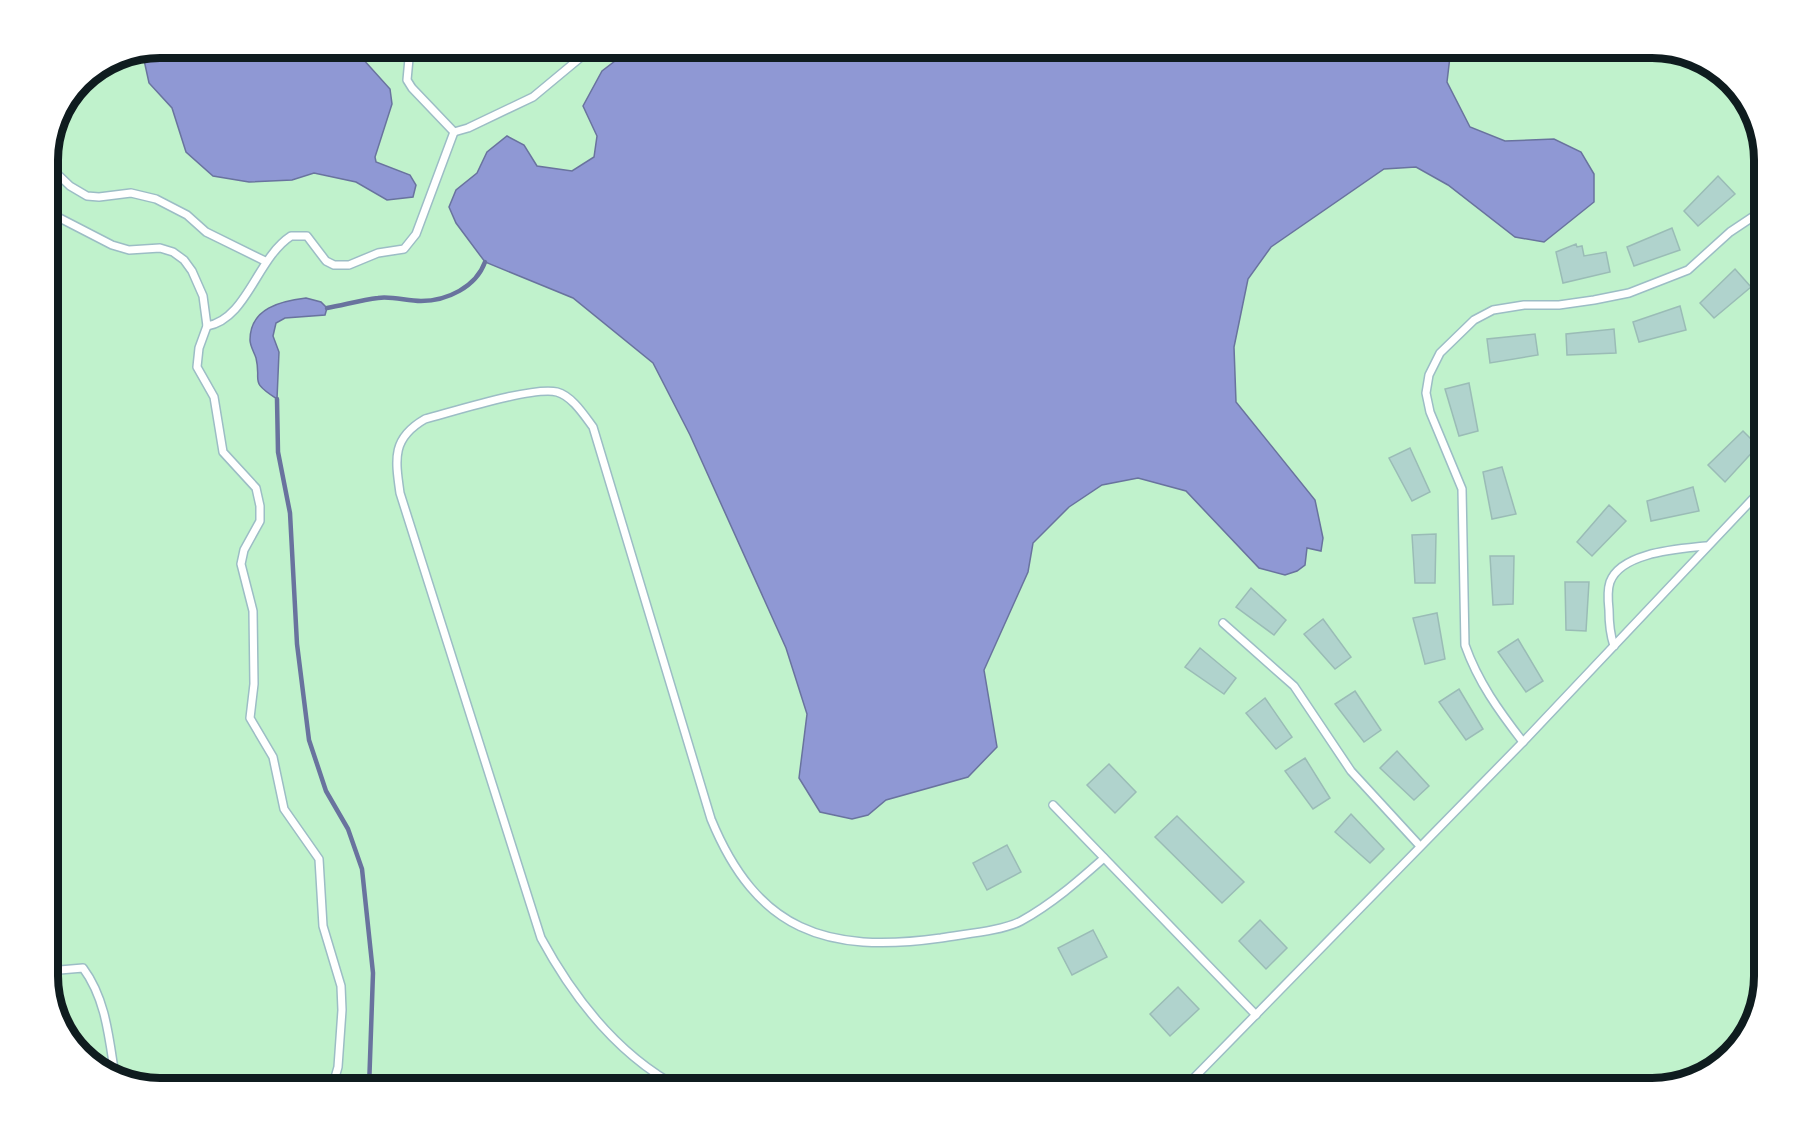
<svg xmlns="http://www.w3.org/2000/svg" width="1813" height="1136" font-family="Commissioner,sans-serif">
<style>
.green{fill:#c0f2cc}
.water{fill:#8f98d4;stroke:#69739e;stroke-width:1.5}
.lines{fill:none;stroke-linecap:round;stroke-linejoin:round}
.stream{stroke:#69739e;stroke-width:4.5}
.building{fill:#b0d3cd;stroke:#9abcb6;stroke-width:1.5}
.lane-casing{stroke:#9cbdc5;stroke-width:10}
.lane{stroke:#fff;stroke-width:7}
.rim{fill:none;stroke:#0f1c1f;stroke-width:8}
</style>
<rect width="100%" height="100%" fill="#f4fbfc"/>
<polygon class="green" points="160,48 1653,48 1709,63 1750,104 1765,153 1765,976 1750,1032 1708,1073 1653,1088 160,1088 104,1073 63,1032 48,983 48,153 81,81 118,56"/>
<g class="water">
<polygon points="160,48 353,48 390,89 392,104 375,157 376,162 410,175 416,185 413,197 387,200 356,182 314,173 292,180 249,182 213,176 186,152 172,108 149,83 144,60"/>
<polygon points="632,48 1451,48 1447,82 1470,127 1505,141 1554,139 1581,152 1594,174 1594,202 1544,242 1515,237 1448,185 1416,167 1384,169 1271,247 1248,279 1234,347 1236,402 1315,500 1323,538 1321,551 1307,548 1305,565 1297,571 1285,575 1259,568 1186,491 1138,478 1102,485 1069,507 1033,543 1028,572 984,670 997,747 968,777 886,800 868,815 852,819 820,812 799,778 807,714 786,648 690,435 653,363 573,298 485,262 456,223 449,207 456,190 477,173 487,152 507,136 524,145 537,166 572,171 594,157 597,136 583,106 602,71"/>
<path d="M306 298 321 302 327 308 325 315 285 318 276 323 273 336 279 352 277 399C248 380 262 383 256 358 254 352 250 346 250 340 250 308 281 301 306 298Z"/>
</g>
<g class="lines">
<g class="stream">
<path d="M327 308C344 305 361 300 378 298 392 296 407 301 421 301 447 301 476 287 485 262"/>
<polyline points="277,399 278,452 290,513 297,644 309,740 326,791 348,829 362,869 373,973 369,1088"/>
</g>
</g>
<g class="building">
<polygon points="1718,176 1735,194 1698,226 1684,211"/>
<polygon points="1672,228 1680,250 1634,266 1627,247"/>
<polygon points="1576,244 1577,247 1582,246 1584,256 1606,252 1610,272 1563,283 1556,252"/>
<polygon points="1735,269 1751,287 1714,318 1700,303"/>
<polygon points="1680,306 1686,330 1639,342 1633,322"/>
<polygon points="1614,329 1616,353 1567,355 1566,334"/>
<polygon points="1535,334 1538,355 1490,363 1487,339"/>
<polygon points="1469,383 1478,431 1459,436 1445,389"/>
<polygon points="1743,431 1758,446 1725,482 1708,465"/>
<polygon points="1410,448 1430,492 1412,501 1389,458"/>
<polygon points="1502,467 1516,514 1492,519 1483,472"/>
<polygon points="1693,487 1699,511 1651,521 1647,501"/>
<polygon points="1609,505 1626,521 1592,556 1577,542"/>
<polygon points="1436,534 1435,583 1415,583 1412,535"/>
<polygon points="1490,556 1514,556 1513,604 1493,605"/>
<polygon points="1565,582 1589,582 1586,631 1566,630"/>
<polygon points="1251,588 1286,620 1274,635 1236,607"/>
<polygon points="1437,613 1445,659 1425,664 1413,618"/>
<polygon points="1323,619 1351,657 1335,669 1304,634"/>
<polygon points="1518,639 1543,681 1526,692 1498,652"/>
<polygon points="1200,648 1236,678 1224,694 1185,667"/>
<polygon points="1459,689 1483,729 1466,740 1439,702"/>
<polygon points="1355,691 1381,730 1364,742 1335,704"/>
<polygon points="1265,698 1292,737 1276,749 1246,713"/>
<polygon points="1397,751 1429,786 1414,800 1380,768"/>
<polygon points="1305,758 1330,798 1313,809 1285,771"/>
<polygon points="1109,764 1136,792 1115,813 1087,785"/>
<polygon points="1351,814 1384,849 1370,863 1335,832"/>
<polygon points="1177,816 1244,882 1222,903 1155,837"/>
<polygon points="1007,845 1021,872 987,890 973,863"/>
<polygon points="1260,920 1287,948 1266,969 1239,941"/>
<polygon points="1093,930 1107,957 1072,975 1058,948"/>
<polygon points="1178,987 1199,1009 1170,1036 1150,1014"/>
</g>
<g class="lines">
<defs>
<g id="lane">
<polyline points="410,48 407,80 412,88 454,132"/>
<polyline points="454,132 468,128 533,97 592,48"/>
<polyline points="48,165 70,186 87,196 99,197 131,193 156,199 187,215 206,232 265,261"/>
<polyline points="48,212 112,245 129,250 160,248 173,252 184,260 192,271 203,296 207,326 199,348 197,367 214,397 223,452 256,488 260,506 260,521 244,550 241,564 253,611 254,684 250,718 273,757 284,809 319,859 323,926 341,986 342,1010 338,1067 332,1088"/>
<path d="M207 326C247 319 257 258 291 236H307L326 261 334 265H349L378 253 404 249 416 234 454 132"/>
<polyline points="1223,623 1294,686 1351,771 1419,845"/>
<path d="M1614 646C1610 634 1609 623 1609 610 1608 601 1607 591 1610 582 1621 552 1679 549 1706 546"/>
<path d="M1523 742C1499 711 1478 682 1465 645L1462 489 1430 412 1426 393 1429 375 1440 353 1474 320 1493 310 1524 305H1559L1594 300 1629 293 1688 270 1730 232 1754 216 1765 212"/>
<polyline points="1053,805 1256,1015"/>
<path d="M48 971 83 968C106 999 109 1038 115 1076"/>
<path d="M680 1088C619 1056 573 997 541 938L400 493C395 458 392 438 425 419 452 412 533 386 557 392 572 396 584 415 593 427L711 819C757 931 826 954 941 938 963 934 1002 931 1021 921 1052 904 1078 881 1104 858"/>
<polyline points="1184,1088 1523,742 1765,486"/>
</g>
</defs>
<use href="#lane" class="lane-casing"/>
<use href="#lane" class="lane"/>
</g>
<path d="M0 0H1813V1136H0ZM160 58H1652A102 102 0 0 1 1754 160V976A102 102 0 0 1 1652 1078H160A102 102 0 0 1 58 976V160A102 102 0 0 1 160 58Z" fill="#fff" fill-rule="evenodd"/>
<path class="rim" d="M160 58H1652A102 102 0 0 1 1754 160V976A102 102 0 0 1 1652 1078H160A102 102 0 0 1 58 976V160A102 102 0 0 1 160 58Z"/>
</svg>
